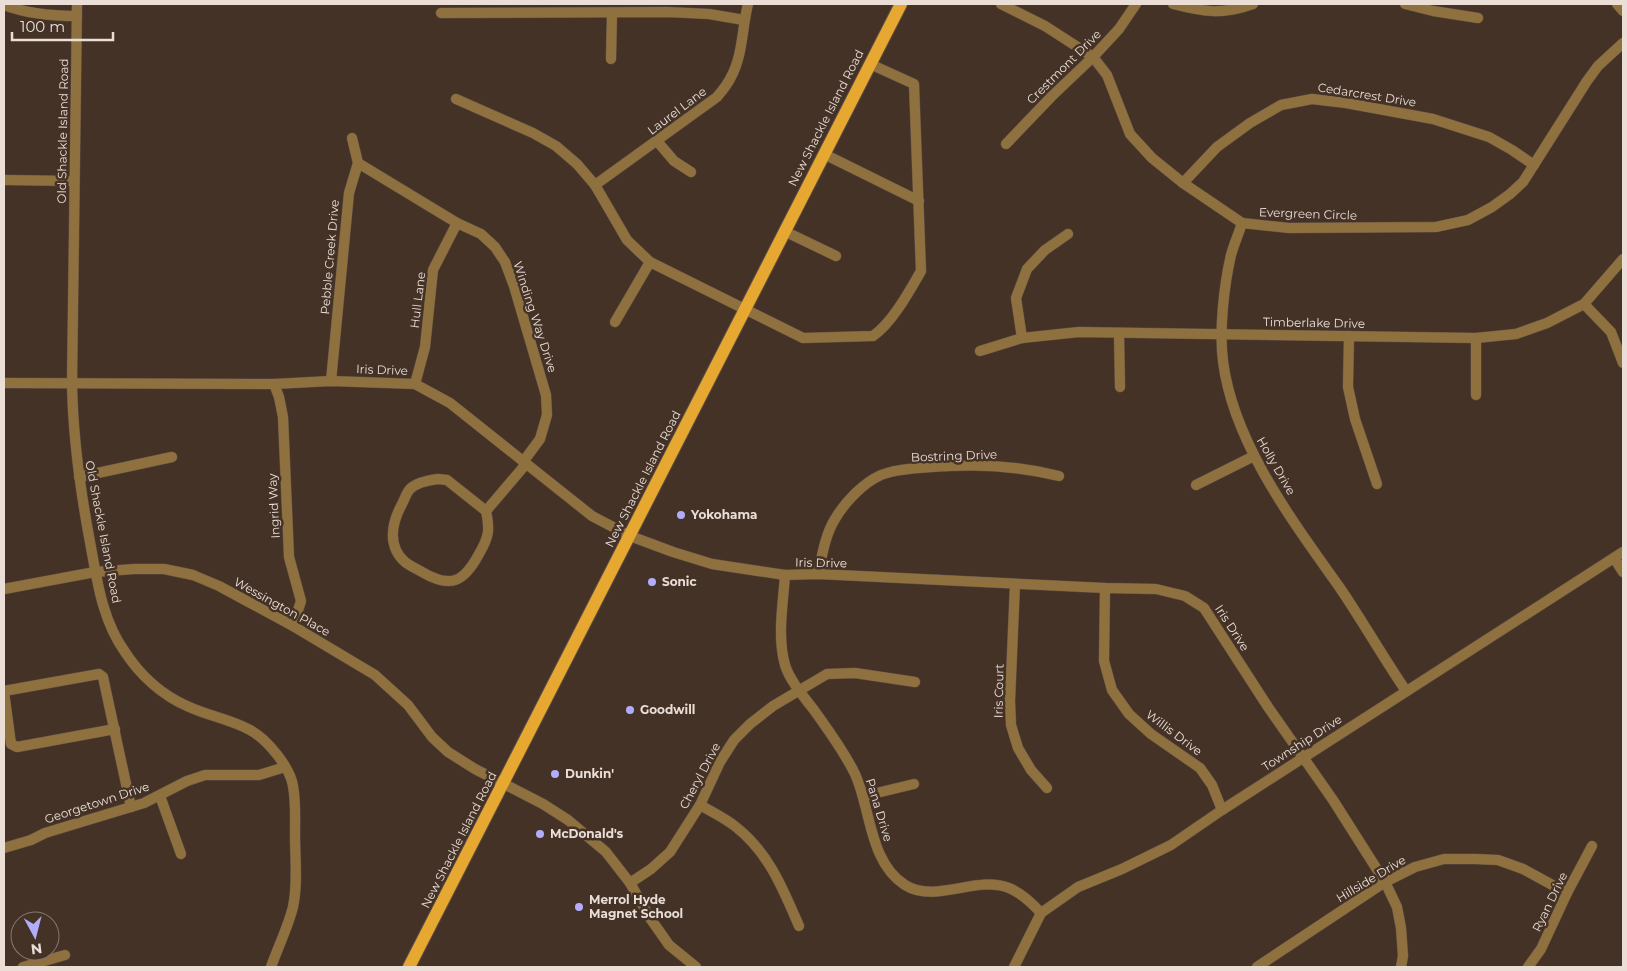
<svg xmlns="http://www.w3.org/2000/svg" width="1627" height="971" font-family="Montserrat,sans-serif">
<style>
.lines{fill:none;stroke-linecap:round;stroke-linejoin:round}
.minor-casing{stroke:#5f4e43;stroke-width:11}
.major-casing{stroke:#5f4e43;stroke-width:14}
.minor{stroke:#8f713f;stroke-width:10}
.major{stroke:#e6a831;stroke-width:12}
.poi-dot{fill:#b1adfa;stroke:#443227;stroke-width:2}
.labels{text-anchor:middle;stroke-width:5;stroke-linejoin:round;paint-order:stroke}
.street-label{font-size:12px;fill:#eaded7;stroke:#443227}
.poi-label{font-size:12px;font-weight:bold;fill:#eaded7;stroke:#443227;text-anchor:start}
</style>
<rect width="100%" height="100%" fill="#443227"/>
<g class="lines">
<defs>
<g id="minor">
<path d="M77 4 72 384C73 438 80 489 90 542 97 580 102 620 125 652 140 675 162 695 187 706 208 716 230 719 250 730 267 739 290 767 293 786 296 802 295 819 295 835 295 858 298 884 293 907 288 927 278 947 271 967"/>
<polyline points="1001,4 1045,26 1093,57 1107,75 1130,134 1152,158 1183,183 1242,223 1289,228 1436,227 1468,220 1492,207 1510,194 1523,182 1587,81 1598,66 1623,43"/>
<path d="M1173 4C1204 12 1222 15 1253 4"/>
<polyline points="1405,4 1433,11 1478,18"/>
<polyline points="1617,4 1623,11"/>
<path d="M4 5C28 14 52 16 77 16"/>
<polyline points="441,13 667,12 709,14 744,20"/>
<polyline points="611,59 612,13"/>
<path d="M456 99 533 133 556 146 577 164 595 185 627 240 650 262 803 338 873 336C892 323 909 292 921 271L914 84 870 64"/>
<polyline points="657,141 674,161 691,172"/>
<polyline points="1006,144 1052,96 1093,57 1119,29 1136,4"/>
<polyline points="824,154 919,201"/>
<polyline points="358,163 457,223 481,234 495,247 505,262 514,286 546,395 547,415 540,439 523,462"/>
<polyline points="4,180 74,181"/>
<polyline points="1183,183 1217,147 1250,123 1281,105 1312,99 1346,103 1433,119 1489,137 1512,150 1534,165"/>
<path d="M595 185 717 97C722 91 728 84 731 77 743 55 742 28 748 4"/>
<path d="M1242 223C1239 233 1234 244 1231 255 1224 285 1219 331 1223 361 1233 443 1294 523 1340 588 1363 622 1383 657 1406 691"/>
<polyline points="784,231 836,256"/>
<polyline points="1584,304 1611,332 1623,363"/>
<polyline points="615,322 650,262"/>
<polyline points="1119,333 1120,387"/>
<polyline points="1349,336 1348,387 1355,419 1377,484"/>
<polyline points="1022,338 1016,298 1027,269 1045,250 1068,234"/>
<polyline points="1476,338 1476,395"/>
<polyline points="980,351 1022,338 1079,332 1476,338 1516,334 1547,323 1584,304 1623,259"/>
<polyline points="331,381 349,193 358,163 352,138"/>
<polyline points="4,383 274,384 331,381 415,384 450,403 592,516 630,536 673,552 712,564 785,575 818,574 1105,588 1156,589 1185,596 1204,608 1268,707 1333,800 1385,882 1397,907 1401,928 1403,956 1401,967"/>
<polyline points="274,384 279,397 283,417 289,557 301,601 293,626"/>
<polyline points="415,384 425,347 433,270 457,223"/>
<polyline points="79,477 172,457"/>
<path d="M438 479 447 480 486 511C490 530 489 537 479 554 464 582 451 589 422 572 417 569 410 566 405 562 388 547 391 525 401 506 404 501 406 493 410 489 416 483 430 480 438 479Z"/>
<polyline points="1196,485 1254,456"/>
<polyline points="486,511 526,464"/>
<polyline points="1614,558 1623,572"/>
<path d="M818 574C822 556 825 535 835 519 845 502 863 483 881 475 898 468 931 467 949 466 987 464 1023 467 1059 476"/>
<path d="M785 575C783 605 777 636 785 665 790 681 804 697 814 710 828 730 844 751 855 774 871 809 869 862 905 885 935 904 977 875 1009 888 1021 893 1032 903 1041 913"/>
<polyline points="1015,584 1010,701 1011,725 1018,748 1031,770 1047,788"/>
<polyline points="1105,588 1104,661 1112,690 1129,714 1151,734 1200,768 1212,785 1222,810"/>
<polyline points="4,589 95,572 134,569 164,569 193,575 219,586 293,626 375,675 408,705 432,737 448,752 475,769 543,804 568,820 606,852 630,883 650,918 669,945 696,967"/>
<polyline points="4,691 99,674 103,677 131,807"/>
<polyline points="4,692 11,744 17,747 115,729"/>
<polyline points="160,796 181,854"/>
<polyline points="864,796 914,784"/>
<path d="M700 805C712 812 725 818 736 827 769 853 783 889 799 926"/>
<polyline points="4,848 31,840 45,833 144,803 187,781 205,775 259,775 285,767"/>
<polyline points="630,883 651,869 670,852 700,805 720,762 734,740 750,724 773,706 827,674 855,673 915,682"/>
<polyline points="23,967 65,955"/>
<polyline points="1014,967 1041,913 1078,887 1122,869 1171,845 1222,810 1623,552"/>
<polyline points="1257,967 1385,882 1415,867 1444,859 1475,859 1498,860 1523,869 1567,893"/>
<polyline points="1528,967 1541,949 1567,893 1592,846"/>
</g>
<polyline id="major" points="409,967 901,4"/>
</defs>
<use href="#minor" class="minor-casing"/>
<use href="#major" class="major-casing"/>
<use href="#minor" class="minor"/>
<use href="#major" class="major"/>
</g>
<g class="poi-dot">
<circle cx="681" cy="515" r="5"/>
<circle cx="652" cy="582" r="5"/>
<circle cx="630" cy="710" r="5"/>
<circle cx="555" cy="774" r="5"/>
<circle cx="540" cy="834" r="5"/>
<circle cx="579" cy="907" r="5"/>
</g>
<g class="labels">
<g class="street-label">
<text transform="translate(1064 67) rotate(-45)" y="4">Crestmont Drive</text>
<text transform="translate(1367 95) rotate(9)" y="4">Cedarcrest Drive</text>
<text transform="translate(677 111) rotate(-37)" y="4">Laurel Lane</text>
<text transform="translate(826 118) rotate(-63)" y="4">New Shackle Island Road</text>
<text transform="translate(63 131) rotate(-89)" y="4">Old Shackle Island Road</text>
<text transform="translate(1308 214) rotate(2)" y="4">Evergreen Circle</text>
<text transform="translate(330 257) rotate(-85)" y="4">Pebble Creek Drive</text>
<text transform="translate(418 300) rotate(-83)" y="4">Hull Lane</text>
<text transform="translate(535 317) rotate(72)" y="4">Winding Way Drive</text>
<text transform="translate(1314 323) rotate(1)" y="4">Timberlake Drive</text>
<text transform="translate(382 370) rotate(2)" y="4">Iris Drive</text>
<text transform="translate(954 456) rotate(-2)" y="4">Bostring Drive</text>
<text transform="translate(1276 466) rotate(60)" y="4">Holly Drive</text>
<text transform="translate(643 479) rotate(-63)" y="4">New Shackle Island Road</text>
<text transform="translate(274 506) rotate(-93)" y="4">Ingrid Way</text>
<text transform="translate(103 532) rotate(79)" y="4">Old Shackle Island Road</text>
<text transform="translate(821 563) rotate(1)" y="4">Iris Drive</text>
<text transform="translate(282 607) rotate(29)" y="4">Wessington Place</text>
<text transform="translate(1232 628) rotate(57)" y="4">Iris Drive</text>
<text transform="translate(999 691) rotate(-89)" y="4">Iris Court</text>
<text transform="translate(1174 733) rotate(37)" y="4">Willis Drive</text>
<text transform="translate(1302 743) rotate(-33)" y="4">Township Drive</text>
<text transform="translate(700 776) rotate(-62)" y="4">Cheryl Drive</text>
<text transform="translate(97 803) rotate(-18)" y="4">Georgetown Drive</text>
<text transform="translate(879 810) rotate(73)" y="4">Pana Drive</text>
<text transform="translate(459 840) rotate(-63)" y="4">New Shackle Island Road</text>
<text transform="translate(1371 879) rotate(-31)" y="4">Hillside Drive</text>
<text transform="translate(1550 902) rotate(-64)" y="4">Ryan Drive</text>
</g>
<g class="poi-label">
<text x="691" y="519">Yokohama</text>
<text x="662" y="586">Sonic</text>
<text x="640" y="714">Goodwill</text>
<text x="565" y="778">Dunkin'</text>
<text x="550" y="838">McDonald's</text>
<text x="589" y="904">Merrol Hyde<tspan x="589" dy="14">Magnet School</tspan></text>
</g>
</g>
<rect width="1627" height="971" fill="none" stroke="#eaded7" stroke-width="10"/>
<g transform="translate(35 936) rotate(173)"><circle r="24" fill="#443227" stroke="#86776d"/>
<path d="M0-4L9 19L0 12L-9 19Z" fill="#b1adfa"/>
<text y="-8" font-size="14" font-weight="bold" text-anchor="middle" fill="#eaded7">N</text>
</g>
<path d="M12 32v8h101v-8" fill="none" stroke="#eaded7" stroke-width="2.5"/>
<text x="20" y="32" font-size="15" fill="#eaded7" stroke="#443227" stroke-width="4" paint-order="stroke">100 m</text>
</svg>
